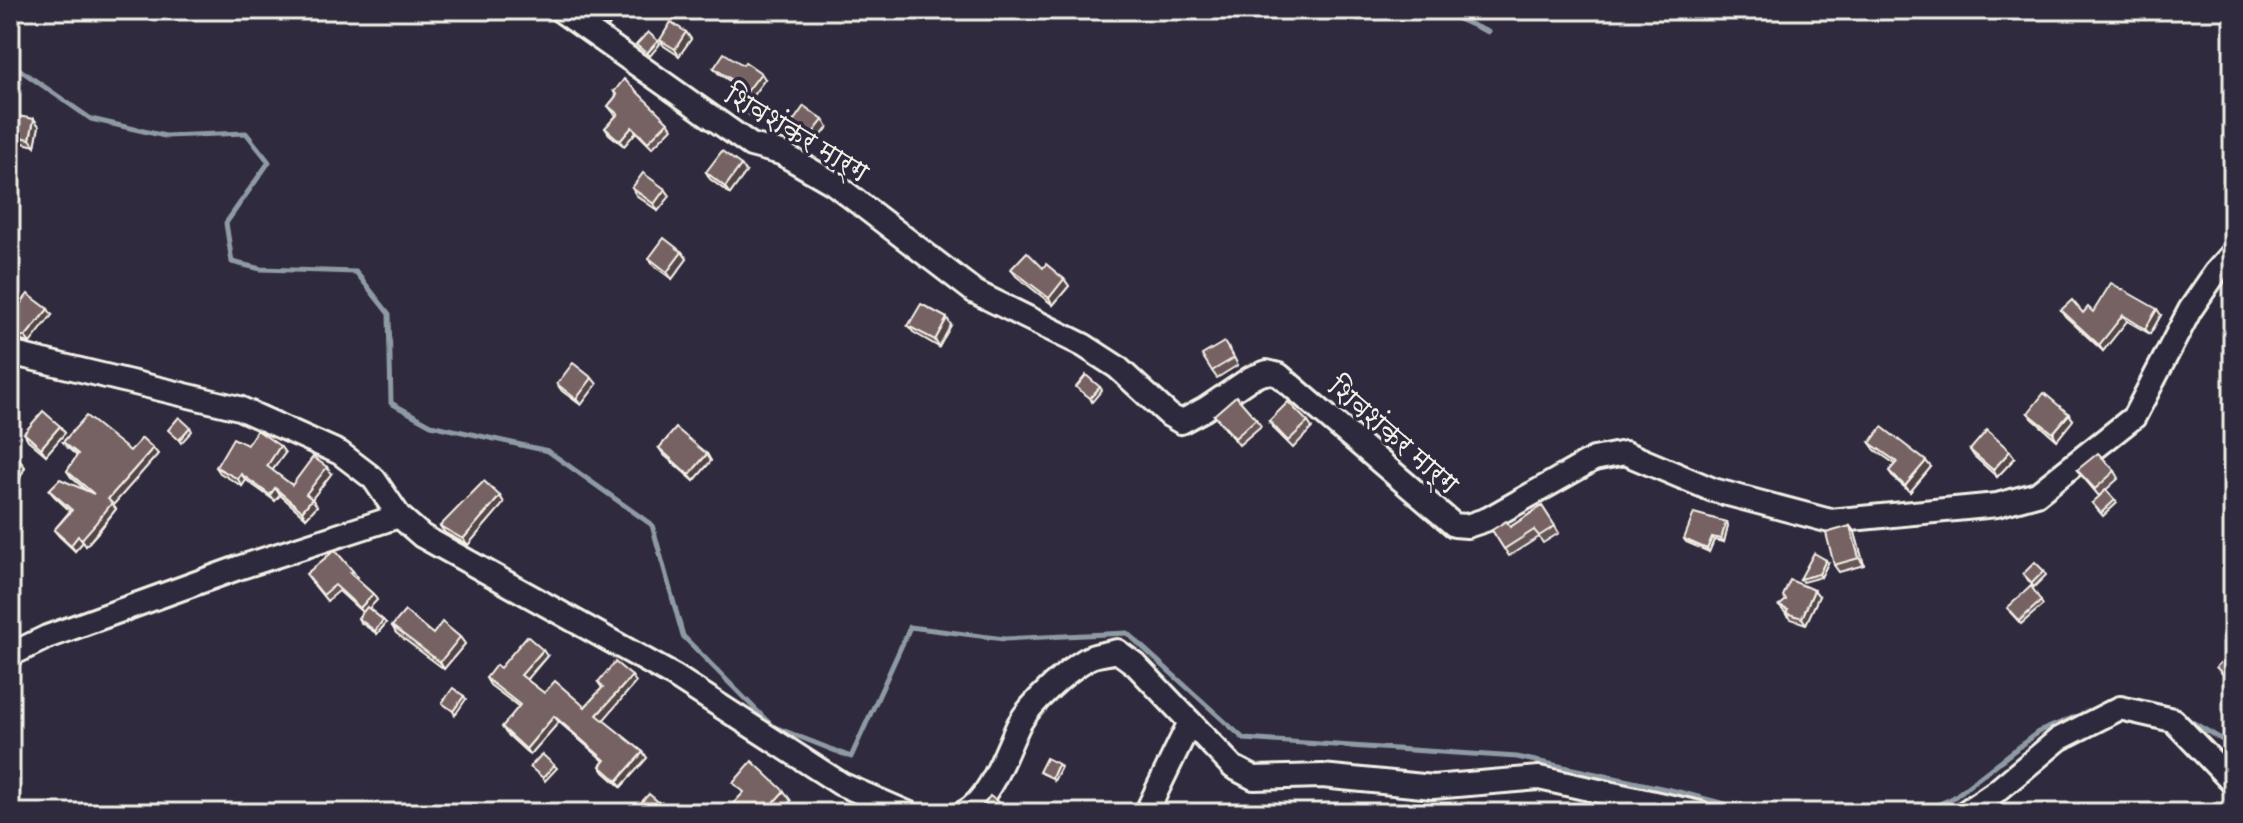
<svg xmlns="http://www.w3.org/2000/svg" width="2243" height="823" font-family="Dekko,'Playpen Sans Deva',sans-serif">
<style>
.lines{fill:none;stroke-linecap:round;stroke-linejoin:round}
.stream{stroke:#8f9ba4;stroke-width:5}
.minor-casing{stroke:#f4f1e8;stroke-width:28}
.minor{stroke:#2f2a3d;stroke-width:22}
.wall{fill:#665456;stroke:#f4f1e8;stroke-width:2}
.shaded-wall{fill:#534546;stroke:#f4f1e8;stroke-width:2}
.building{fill:#776264;stroke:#f4f1e8;stroke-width:2}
.labels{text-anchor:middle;stroke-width:7;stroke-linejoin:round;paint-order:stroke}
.street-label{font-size:28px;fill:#f4f1e8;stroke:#2f2a3d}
</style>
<rect width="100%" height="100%" fill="#2f2a3d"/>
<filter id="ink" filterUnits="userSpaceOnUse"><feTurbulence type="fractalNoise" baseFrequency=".0125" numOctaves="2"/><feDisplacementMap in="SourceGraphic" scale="16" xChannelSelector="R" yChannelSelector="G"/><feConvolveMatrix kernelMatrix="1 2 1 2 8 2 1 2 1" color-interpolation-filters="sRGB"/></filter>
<g filter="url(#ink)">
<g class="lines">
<g class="stream">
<polyline points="1438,10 1488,32"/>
<polyline points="10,63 91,119 165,136 246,133 269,162 226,223 232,262 261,269 356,272 389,314 391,403 431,425 548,451 652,525 683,636 772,726 851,757 910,627 1004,639 1127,633 1244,739 1517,757 1675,791 1759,813"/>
<polyline points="2185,718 2233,746"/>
<polyline points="1919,813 1953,798 2038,732 2099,707"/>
</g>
<defs>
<g id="minor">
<polyline points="560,10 751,145 781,153 833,183 975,292 1083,345 1117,367 1169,415 1181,422 1205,409 1251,378 1267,372 1279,375 1454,525 1467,526 1488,519 1594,459 1625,453 1713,490 1830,521 1997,505 2037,494 2134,417 2190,310 2216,272 2233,253"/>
<polyline points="10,353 239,408 340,453 374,479 399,516 422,536 674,676 841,784 908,813"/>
<polyline points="10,655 47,637 238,568 399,516"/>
<path d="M963 813C990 801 1006 750 1019 724 1031 703 1065 672 1087 659 1095 654 1107 654 1117 651L1135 664 1233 767 1254 778 1322 776 1433 787 1539 778 1700 813"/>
<polyline points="1146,813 1190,722"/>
<polyline points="1964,813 1998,790 2059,739 2120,708 2173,720 2233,783"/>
</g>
</defs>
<use href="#minor" class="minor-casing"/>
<use href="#minor" class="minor"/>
</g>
<g class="wall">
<polygon points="590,10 618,10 609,26 594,17"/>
<polygon points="686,32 691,39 679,56 664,46 660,40"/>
<polygon points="714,68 765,79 750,99 734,87 731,82 718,73"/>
<polygon points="614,92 668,122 672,128 652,148 636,132 624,146 609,134 605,128 616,116 608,106 616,96"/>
<polygon points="747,111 788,124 783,134 749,115"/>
<polygon points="34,119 39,126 35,146 19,142 14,136"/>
<polygon points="790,126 828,127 813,146 794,132"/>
<polygon points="706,172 746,172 730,194 710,179"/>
<polygon points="632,188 665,189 670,196 658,211 636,195"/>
<polygon points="682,252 687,259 672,279 653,265 649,258"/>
<polygon points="1043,268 1064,279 1069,286 1053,305 1016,276 1011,269"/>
<polygon points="10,308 15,311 52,315 30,343 12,339 10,340"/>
<polygon points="2061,310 2083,313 2093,312 2161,315 2150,334 2127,321 2103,351 2065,316"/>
<polygon points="951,325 939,347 913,332 908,326"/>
<polygon points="1229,348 1238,365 1217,378 1212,371"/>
<polygon points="557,384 597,384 581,405 562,391"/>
<polygon points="2028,413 2069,414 2073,420 2057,440 2033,419"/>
<polygon points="1214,415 1256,419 1261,426 1239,445"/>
<polygon points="1269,421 1308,422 1312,428 1293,448 1273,428"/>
<polygon points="60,426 65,433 46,455 28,440 24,433"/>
<polygon points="63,442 158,454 113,505 116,509 100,530 86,546 83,542 75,551 59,536 54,530 70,511 54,496 49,490 88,492 71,477 67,471 77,456 68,448"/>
<polygon points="1870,443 1931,467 1910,492 1894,478 1889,471 1895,464 1875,450"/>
<polygon points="247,445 280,446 285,453 272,471 292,485 331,474 312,499 317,506 306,518 280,495 275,501 246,480 242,486 220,473 216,467"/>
<polygon points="659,448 707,454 711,461 694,481 664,455"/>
<polygon points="1970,450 2015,458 1997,477 1974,456"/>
<polygon points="10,456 25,467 19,480 10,476"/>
<polygon points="2077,470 2115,471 2119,478 2099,496"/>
<polygon points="500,496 504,503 468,545 445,533 440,526"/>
<polygon points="2115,500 2117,503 2103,516 2092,503"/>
<polygon points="1542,506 1559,533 1543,543 1539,537 1509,556 1492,530 1510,527"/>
<polygon points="1726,522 1728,525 1724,542 1714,540 1709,552 1686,542 1684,539"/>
<polygon points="1850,526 1855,533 1864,565 1839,572 1834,565"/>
<polygon points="1828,563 1821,577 1803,582 1800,579"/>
<polygon points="353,571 357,577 355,578 373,594 377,600 369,608 386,623 377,634 360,622 358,618 362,612 339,591 327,601 310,580"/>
<polygon points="2044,571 2046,575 2034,587 2023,574"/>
<polygon points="2031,586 2043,605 2021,624 2010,612"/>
<polygon points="1819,596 1806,624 1791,619 1779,606"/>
<polygon points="392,626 433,634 460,637 465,644 444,669 396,633"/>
<polygon points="547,656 527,680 544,693 585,707 602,688 598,682 636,682 603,720 643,752 647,758 621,787 604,772 600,766 604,761 559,722 530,755 506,733 502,727 519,707 490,685 486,678 500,668"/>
</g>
<g class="shaded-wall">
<polygon points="609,10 618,10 609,26 605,19"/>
<polygon points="686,32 691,39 679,56 675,49"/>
<polygon points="658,41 660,44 650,56 647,53"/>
<polygon points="761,73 765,79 750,99 746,93"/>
<polygon points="34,119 39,126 35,146 30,139"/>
<polygon points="823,120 828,127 813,146 808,139"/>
<polygon points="786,121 788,124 783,134 780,131"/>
<polygon points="632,127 636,132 624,146 620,141"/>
<polygon points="741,165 746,172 730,194 725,187"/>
<polygon points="665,189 670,196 658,211 654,204"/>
<polygon points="682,252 687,259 672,279 667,272"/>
<polygon points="1064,279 1069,286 1053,305 1049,298"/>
<polygon points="48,309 52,315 30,343 25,337"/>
<polygon points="2157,309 2161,315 2150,334 2145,329"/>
<polygon points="2123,315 2127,321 2103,351 2099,345"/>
<polygon points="947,318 951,325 939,347 935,340"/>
<polygon points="592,378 597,384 581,405 576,399"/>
<polygon points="1100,387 1102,390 1092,402 1090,398"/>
<polygon points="2069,414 2073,420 2057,440 2053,433"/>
<polygon points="60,426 65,433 46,455 41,448"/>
<polygon points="190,427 192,431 181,443 179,440"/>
<polygon points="280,446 285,453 271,472 267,466"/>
<polygon points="153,448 158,454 113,505 116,509 86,546 82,539 108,499"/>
<polygon points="2010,451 2015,458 1997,477 1993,470"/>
<polygon points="707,454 711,461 694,481 689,475"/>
<polygon points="20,461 25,467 19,480 14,474"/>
<polygon points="1926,461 1931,467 1910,492 1905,486"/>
<polygon points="327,467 331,474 311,500 306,494"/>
<polygon points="241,474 246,480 242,486 238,479"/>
<polygon points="275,488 280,495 275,501 270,495"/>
<polygon points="500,496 504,503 468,545 463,539"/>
<polygon points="312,499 317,506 306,518 302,511"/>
<polygon points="1726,522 1728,525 1724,542 1721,539"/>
<polygon points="1850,526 1855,533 1864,565 1859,558"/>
<polygon points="78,536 83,542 75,551 71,545"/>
<polygon points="1712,537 1714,540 1709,552 1707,549"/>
<polygon points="1826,560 1828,563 1821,577 1819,574"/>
<polygon points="1814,590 1819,596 1806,624 1802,618"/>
<polygon points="373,594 377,600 364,614 360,608"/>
<polygon points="383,620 386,623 377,634 375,631"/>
<polygon points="460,637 465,644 444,669 440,662"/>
<polygon points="543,650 547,656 525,681 521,675"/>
<polygon points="632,676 636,682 602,722 597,715"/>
<polygon points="464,696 466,699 455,715 453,711"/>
<polygon points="554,716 559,722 530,755 526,749"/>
<polygon points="643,752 647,758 621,787 617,781"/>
<polygon points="1058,764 1061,767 1054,781 1052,778"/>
<polygon points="554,765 557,768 545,781 543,778"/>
<polygon points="784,791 791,801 779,813 764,813"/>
</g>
<g class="building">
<polygon points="590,10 609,10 605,19"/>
<polygon points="671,22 686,32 675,49 660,40"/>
<polygon points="648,32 658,41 647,53 636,45"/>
<polygon points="724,53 743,65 745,62 761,73 746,93 730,82 732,80 714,68"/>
<polygon points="624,79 668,122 648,142 632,127 620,141 605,128 618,114 608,106 617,95 614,92"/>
<polygon points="754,100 786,121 780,131 747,111"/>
<polygon points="804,106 823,120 808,139 790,126"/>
<polygon points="18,116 34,119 30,139 14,136"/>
<polygon points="722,151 741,165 725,187 706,172"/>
<polygon points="643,173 665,189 654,204 632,188"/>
<polygon points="664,238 682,252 667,272 649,258"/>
<polygon points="1027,252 1043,268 1046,264 1064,279 1049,298 1011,269"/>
<polygon points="2111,283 2157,309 2145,329 2123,315 2099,345 2061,310 2072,300 2083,313 2088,307 2093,312"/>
<polygon points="28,294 48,309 25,337 10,333 10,308 15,311"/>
<polygon points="921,304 947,318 935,340 908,326"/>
<polygon points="1224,342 1234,358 1212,371 1202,355"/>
<polygon points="573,363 592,378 576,399 557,384"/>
<polygon points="1086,375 1100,387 1090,398 1076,387"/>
<polygon points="2044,393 2069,414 2053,433 2028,413"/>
<polygon points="1236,396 1256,419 1235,438 1214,415"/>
<polygon points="1288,402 1308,422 1288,441 1269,421"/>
<polygon points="43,411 60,426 41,448 24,433"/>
<polygon points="86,416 130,451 142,438 153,448 108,499 112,503 95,524 82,539 78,536 71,545 54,530 72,510 49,490 60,479 94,494 67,471 78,454 63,442"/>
<polygon points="179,417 190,427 179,440 168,430"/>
<polygon points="1882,427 1926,461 1905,486 1889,471 1897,462 1870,443"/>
<polygon points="676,428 707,454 689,475 659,448"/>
<polygon points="257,430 280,446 267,466 292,485 313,457 327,467 306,494 312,499 302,511 275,488 270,495 241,474 238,479 216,467 233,438 247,445"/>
<polygon points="1987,430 2010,451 1993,470 1970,450"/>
<polygon points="2098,453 2115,471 2095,489 2077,470"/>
<polygon points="10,456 20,461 14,474 10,472"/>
<polygon points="484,481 500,496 463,539 440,526"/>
<polygon points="2106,490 2115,500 2101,513 2092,503"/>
<polygon points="1542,506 1555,526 1539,536 1534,530 1504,549 1492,530 1506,521 1510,527"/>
<polygon points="1694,513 1726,522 1721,539 1712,537 1707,549 1684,539"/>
<polygon points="1850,526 1859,558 1834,565 1826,533"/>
<polygon points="335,550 353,571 350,573 373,594 360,608 335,585 323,595 306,574"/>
<polygon points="1814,553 1826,560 1819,574 1800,579"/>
<polygon points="2035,562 2044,571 2032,583 2023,574"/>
<polygon points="1790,580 1814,590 1802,618 1786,613 1788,610 1779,606 1786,600 1783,596"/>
<polygon points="2031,586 2041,601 2019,621 2007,608"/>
<polygon points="367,607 383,620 375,631 358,618"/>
<polygon points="405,611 433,634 442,622 460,637 440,662 392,626"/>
<polygon points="527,636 543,650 521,675 544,693 555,681 585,707 603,687 598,682 615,662 632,676 597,715 643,752 617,781 600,766 605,760 554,716 526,749 502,727 520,705 486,678 496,665 500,668"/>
<polygon points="2232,651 2233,652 2232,684 2216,667"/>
<polygon points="453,688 464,696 453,711 442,703"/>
<polygon points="542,754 554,765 543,778 530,767"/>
<polygon points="1046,758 1058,764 1052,778 1039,772"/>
<polygon points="752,761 784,791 764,813 737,813 730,807 744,792 733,783"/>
<polygon points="649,794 668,810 666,813 644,813 637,807"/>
<polygon points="990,796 1008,810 1006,813 977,813"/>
</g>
</g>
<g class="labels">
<g class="street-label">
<text transform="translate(797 132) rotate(31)" y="10">शिवशंकर मार्ग</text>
<text transform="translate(1394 434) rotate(41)" y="10">शिवशंकर मार्ग</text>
</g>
</g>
<rect width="2243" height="823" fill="none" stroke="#2f2a3d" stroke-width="40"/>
<rect x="20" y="20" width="2203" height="783" fill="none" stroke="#f4f1e8" stroke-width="3" filter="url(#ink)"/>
</svg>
